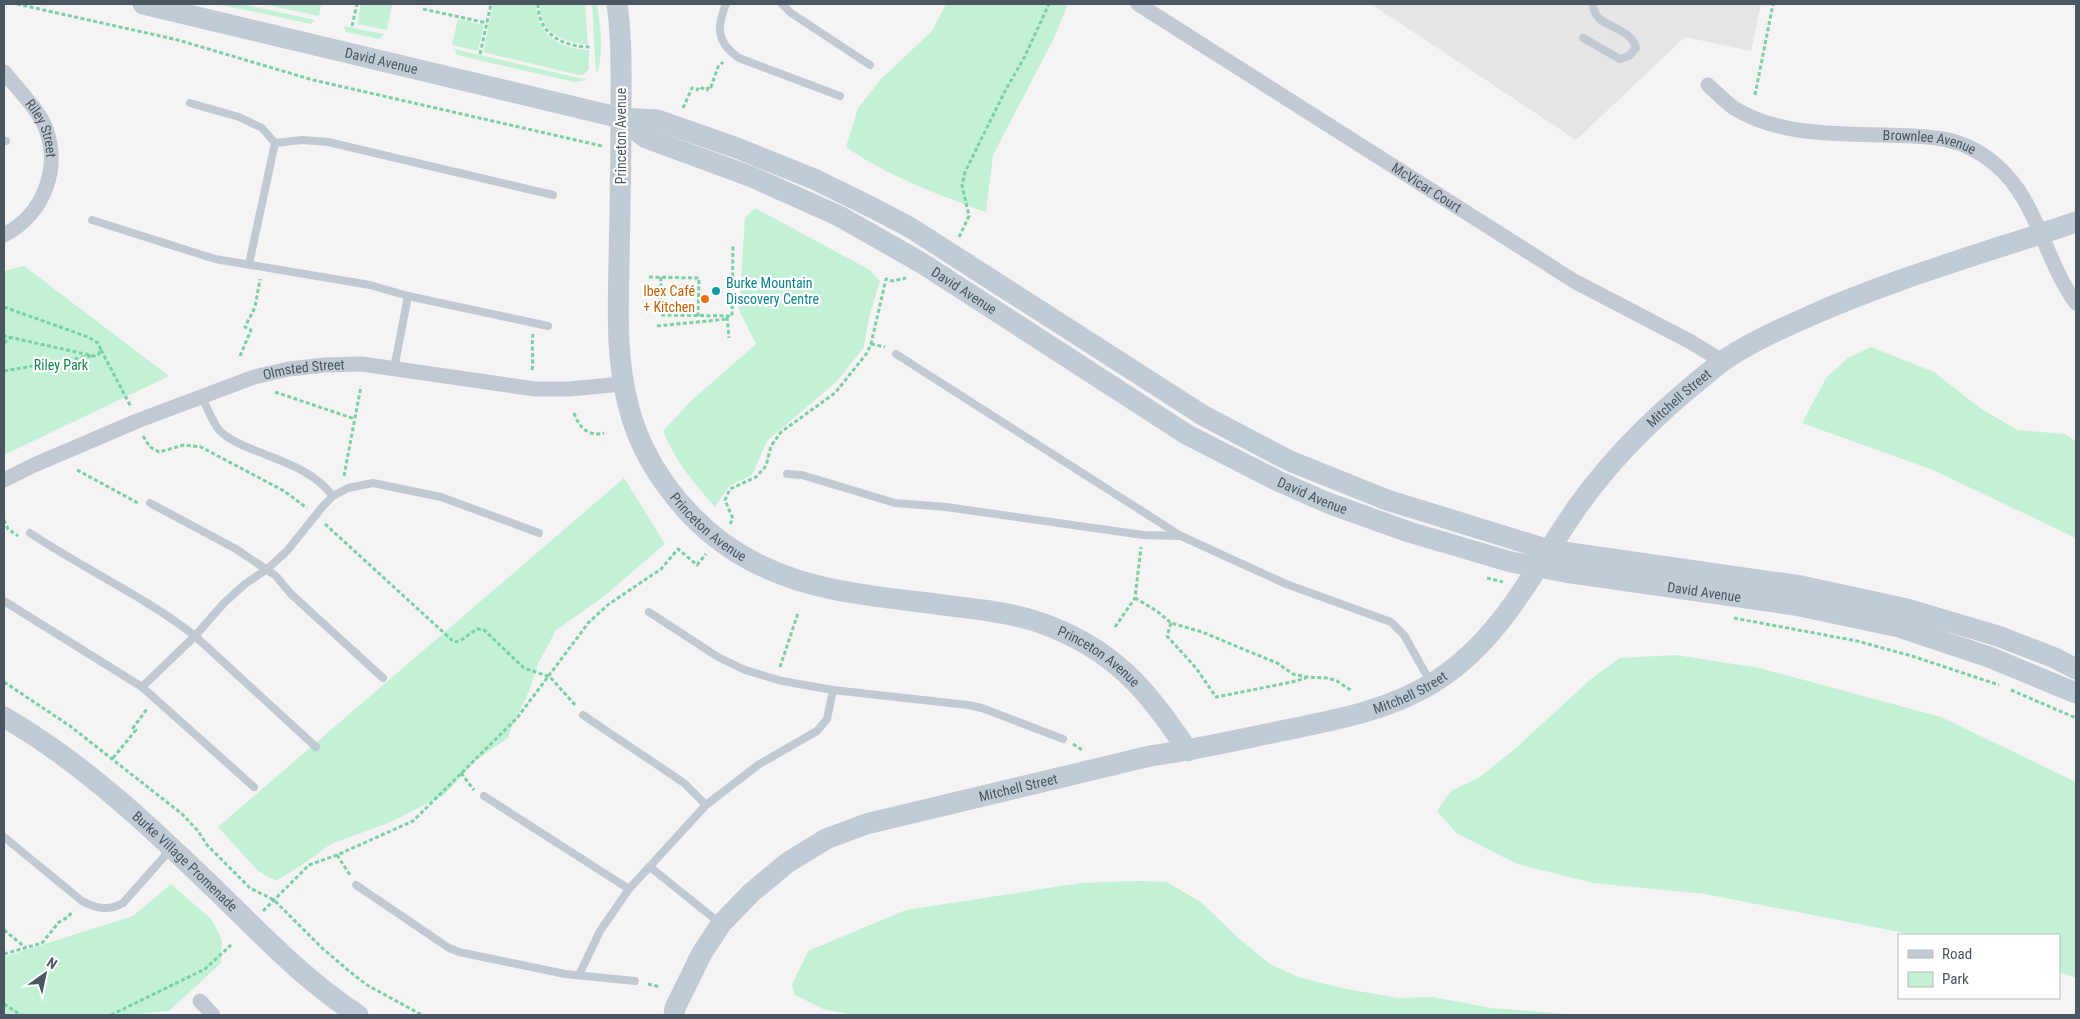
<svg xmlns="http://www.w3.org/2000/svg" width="2080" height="1019" font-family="'Roboto Condensed',sans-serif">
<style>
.education{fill:#e6e4e5}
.green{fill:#c3f1d5}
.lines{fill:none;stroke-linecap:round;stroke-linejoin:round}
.path{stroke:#7ad0a6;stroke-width:3;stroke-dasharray:4 2.5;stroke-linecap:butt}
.lane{stroke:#c1cad2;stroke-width:8}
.street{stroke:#c1cad2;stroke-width:15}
.secondary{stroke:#c1cbd6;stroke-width:21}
.culture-dot{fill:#0f9aa8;stroke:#fff;stroke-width:2}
.food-dot{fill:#e8710a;stroke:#fff;stroke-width:2}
.labels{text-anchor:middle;stroke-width:4.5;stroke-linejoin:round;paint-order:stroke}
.street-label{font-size:14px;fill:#4a5661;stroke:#fff}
.culture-label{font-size:14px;fill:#0d838f;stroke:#fff;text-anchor:start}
.food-label{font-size:14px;fill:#c56008;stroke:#fff;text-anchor:end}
.park-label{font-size:14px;fill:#17864f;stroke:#fff}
</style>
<rect width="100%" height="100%" fill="#f5f3f3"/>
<polygon class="education" points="1371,4 1761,4 1751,51 1685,37 1576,140"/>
<g class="green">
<polygon points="217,4 241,4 315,20 311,24"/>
<polygon points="263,4 321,4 319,16"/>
<polygon points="361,4 392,4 387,30 357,24"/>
<path d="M493 4H536C538 36 558 48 589 50V69L583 75H579L483 52Z"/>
<path d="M540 4H585L588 45C565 42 538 33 540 4Z"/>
<path d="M592 4H597C600 21 605 58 596 73Z"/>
<path d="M946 4H1068L1053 40 993 155 986 212C937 194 889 177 846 147L858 108 882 78 932 31Z"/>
<polygon points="458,19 484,25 478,51 452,45"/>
<polygon points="344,26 384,34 380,39 346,32"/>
<polygon points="454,49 587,80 574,82 457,55"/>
<path d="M755 208 870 270 880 281 869 317 864 347 837 381 767 441 752 475 729 486 715 507C694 483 675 461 663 431L691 401 756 344 739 310 745 218Z"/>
<polygon points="24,266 169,376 4,455 4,271"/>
<polygon points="1871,347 1934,372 1980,408 2017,430 2064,434 2076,441 2076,538 1933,470 1802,423 1826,378 1848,358"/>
<polygon points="624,478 665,544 602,598 556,630 538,664 529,691 510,731 508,738 476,760 444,795 393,821 331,844 302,865 276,881 258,871 218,827"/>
<polygon points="1676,655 1759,668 1941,717 2076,782 2076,978 2059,972 2059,935 1915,935 1705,894 1593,883 1517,864 1456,833 1437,811 1451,791 1480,777 1517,747 1591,679 1620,658"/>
<polygon points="1139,881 1167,882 1202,903 1237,937 1270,964 1298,977 1346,989 1398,998 1433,997 1491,1008 1580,1015 855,1015 823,1009 795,995 792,985 808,951 906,910 1081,883"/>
<polygon points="171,884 212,920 222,940 221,963 169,1011 128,1015 4,1015 4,957 133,916"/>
</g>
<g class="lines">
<g class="path">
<polyline points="17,4 178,40 313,80 602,146"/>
<path d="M538 4C538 35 564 47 591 47"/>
<polyline points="423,9 487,23"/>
<polyline points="352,26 357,4"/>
<polyline points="480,54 491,4"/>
<polyline points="1755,95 1773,4"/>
<polyline points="683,108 692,88 697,90 699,87 707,90 709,86 711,87 718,67 723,62"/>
<polyline points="959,237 969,216 962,185 965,172 1005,91 1024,58 1049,4"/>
<polyline points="649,277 699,278 698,316"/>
<polyline points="661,277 660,315 732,316 733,246"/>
<polyline points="4,307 88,337 98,343 101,350 98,355 94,356 4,336"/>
<polyline points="727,317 729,338"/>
<polyline points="657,326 728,319"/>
<polyline points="4,343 10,338"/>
<polyline points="871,344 885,347"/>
<polyline points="101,350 131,407"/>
<polyline points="240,356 251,330 245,327 255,307 260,279"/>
<path d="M532 370C534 357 531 346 533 334"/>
<polyline points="4,371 91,356"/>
<polyline points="275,392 355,419"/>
<path d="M574 413C579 427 588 437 604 433"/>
<polyline points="143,436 150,447 159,452 184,445 201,447 284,491 307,508"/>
<polyline points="77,470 138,503"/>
<polyline points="344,476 361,386"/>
<polyline points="4,520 8,529 18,536"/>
<polyline points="325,524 454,642 460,641 477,629 484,630 524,668 550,677 576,706"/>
<polyline points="730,524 733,519 725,500 730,489 756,477 766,466 771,446 781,432 835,393 867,353 871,344 886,279 893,281 906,278"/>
<polyline points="1487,578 1503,582"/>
<polyline points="1135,598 1157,611 1171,623 1202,632 1277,663 1293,674 1306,677 1328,678 1337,681 1352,691"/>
<polyline points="1734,618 1857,641 1912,656 1999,685"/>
<polyline points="1171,623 1167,636 1196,668 1216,697 1292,682 1306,678"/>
<polyline points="1115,627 1135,598 1141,547"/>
<polyline points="780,667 798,613"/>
<polyline points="4,682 70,726 182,814 198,831 207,845 250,888 274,900 322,948 349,971 367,985 422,1015"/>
<polyline points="2011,690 2076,718"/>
<polyline points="1073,744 1082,750"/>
<polyline points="113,758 136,730 133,728 147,709"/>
<polyline points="461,773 474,790"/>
<polyline points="337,855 350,875"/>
<polyline points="263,911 309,865 337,855 413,821 517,718 589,622 609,604 661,569 678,549 697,565 706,554"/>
<polyline points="4,930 26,948"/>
<polyline points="4,954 42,943 59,922 68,917 73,911"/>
<polyline points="648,984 660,987"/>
<polyline points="4,1004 21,1015"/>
<polyline points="111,1015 205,969 231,945"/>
</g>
<g class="lane">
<path d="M726 4C716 28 717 43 739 58L840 96"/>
<polyline points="782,4 791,13 870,65"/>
<path d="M1583 38 1620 59 1629 56 1636 48C1630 24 1593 29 1593 4"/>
<polyline points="190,103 239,117 262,128 275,143"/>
<polyline points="4,141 6,141"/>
<polyline points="275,143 302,140 328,142 553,195"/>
<polyline points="92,220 215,259 370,285 408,296 548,326"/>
<polyline points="249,264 275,143"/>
<polyline points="896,354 1181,536 1286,584 1391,622 1404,635 1431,683"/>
<polyline points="394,369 408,296"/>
<path d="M202 397C207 407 212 422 220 431 229 440 242 445 254 450 284 462 312 470 333 496"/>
<polyline points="787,474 802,475 895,503 946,507 1143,535 1179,536"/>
<polyline points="150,503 236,549 276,576 291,594 383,678"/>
<path d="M30 533C84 569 144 596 195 636L316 747"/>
<polyline points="4,601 142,687 254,787"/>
<polyline points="649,612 718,657 745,670 782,681 833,690 968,705 982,708 1063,739"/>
<polyline points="142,687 195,636 224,603 245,584 267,569 287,551 323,506 333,496 348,488 373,483 441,497 539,533"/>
<polyline points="583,715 684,783 706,805"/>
<polyline points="484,796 629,889"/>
<path d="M4 837 82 901C97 909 109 911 123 903L171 849"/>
<polyline points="650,867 721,924"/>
<polyline points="356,885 449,948 459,952 565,974 635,981"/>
<polyline points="579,975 600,931 629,889 706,805 758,765 817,731 827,719 833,690"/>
</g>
<g class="street">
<path id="s1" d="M1138 4 1574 281 1691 342 1722 361"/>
<path id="s2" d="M4 72C16 87 32 103 42 120 64 163 45 214 4 235"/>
<path id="s3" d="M1708 85C1717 93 1724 101 1734 108 1777 135 1836 134 1885 135 1927 136 1961 135 1995 164 2038 200 2044 260 2076 303"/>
<path id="s4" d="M4 480 34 465 137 421 254 377 289 369 325 365 362 364 535 389H569L622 384"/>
<polyline points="200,1001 213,1015"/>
</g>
<g class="secondary">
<path id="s5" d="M143 4 621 118 657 120 737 148 814 179 873 208 911 228 1204 416 1290 461 1387 500 1549 550 1801 586 1907 609 1998 636 2055 658 2076 669"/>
<path id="s6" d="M617 4C622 39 621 74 621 109 621 161 620 213 619 264 618 312 616 361 629 408 639 447 661 483 689 513 764 593 858 593 959 607 995 611 1029 616 1061 631 1121 657 1153 698 1188 751"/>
<path id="s7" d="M621 118 646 138 752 177 839 216 920 262 1186 434 1278 481 1328 503 1409 532 1511 562 1565 572 1795 605 1899 627 1989 657 2076 693"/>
<path id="s8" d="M4 717C84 763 155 831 221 895 264 937 307 982 358 1015"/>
<path id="s9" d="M674 1015 675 1008 702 953 721 924 751 893 787 863 826 839 866 824 1150 756C1194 750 1237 740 1281 731 1336 720 1392 710 1439 679 1503 637 1536 566 1578 506 1617 451 1666 406 1719 364 1740 348 1778 330 1803 319 1891 279 1985 253 2076 222"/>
</g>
</g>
<circle class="culture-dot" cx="716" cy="291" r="5"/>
<circle class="food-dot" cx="705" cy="299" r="5"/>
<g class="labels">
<g class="street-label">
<text dy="5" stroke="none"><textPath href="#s5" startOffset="245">David Avenue</textPath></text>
<text dy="5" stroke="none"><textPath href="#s2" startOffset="69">Riley Street</textPath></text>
<text transform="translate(621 136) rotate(-90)" y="5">Princeton Avenue</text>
<text dy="5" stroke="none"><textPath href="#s3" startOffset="235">Brownlee Avenue</textPath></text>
<text dy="5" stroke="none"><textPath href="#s1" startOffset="342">McVicar Court</textPath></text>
<text dy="5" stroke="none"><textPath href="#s7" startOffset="386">David Avenue</textPath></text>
<text dy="5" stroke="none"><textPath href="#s4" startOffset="321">Olmsted Street</textPath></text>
<text dy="5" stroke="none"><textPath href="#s9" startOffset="1246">Mitchell Street</textPath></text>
<text dy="5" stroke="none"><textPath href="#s7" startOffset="791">David Avenue</textPath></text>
<text dy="5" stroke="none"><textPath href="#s6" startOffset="551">Princeton Avenue</textPath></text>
<text dy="5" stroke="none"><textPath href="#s7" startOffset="1196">David Avenue</textPath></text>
<text dy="5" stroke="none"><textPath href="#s6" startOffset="971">Princeton Avenue</textPath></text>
<text dy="5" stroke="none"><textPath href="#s9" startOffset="842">Mitchell Street</textPath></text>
<text dy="5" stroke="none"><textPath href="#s9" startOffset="438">Mitchell Street</textPath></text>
<text dy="5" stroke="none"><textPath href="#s8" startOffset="232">Burke Village Promenade</textPath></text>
</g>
<g class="culture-label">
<text x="726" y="288">Burke Mountain<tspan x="726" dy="16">Discovery Centre</tspan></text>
</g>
<g class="food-label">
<text x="695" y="296">Ibex Café<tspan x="695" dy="16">+ Kitchen</tspan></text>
</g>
<g class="park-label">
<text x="61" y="370">Riley Park</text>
</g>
</g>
<rect width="2080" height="1019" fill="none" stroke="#4a5661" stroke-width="10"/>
<rect x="1898" y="934" width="162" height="65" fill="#ffffff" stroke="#b7bbc0"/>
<rect x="1908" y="950" width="25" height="8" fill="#c1cbd6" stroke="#b7bbc0"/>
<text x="1942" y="959" font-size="15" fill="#4a5661">Road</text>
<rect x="1908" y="972" width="25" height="15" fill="#c3f1d5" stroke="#b7bbc0"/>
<text x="1942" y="984" font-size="15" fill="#4a5661">Park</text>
<g transform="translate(45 974) rotate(33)" stroke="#ffffff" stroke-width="4" paint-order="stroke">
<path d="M0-4L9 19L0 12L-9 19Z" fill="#4a5661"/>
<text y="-8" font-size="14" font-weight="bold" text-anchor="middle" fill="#4a5661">N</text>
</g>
</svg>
